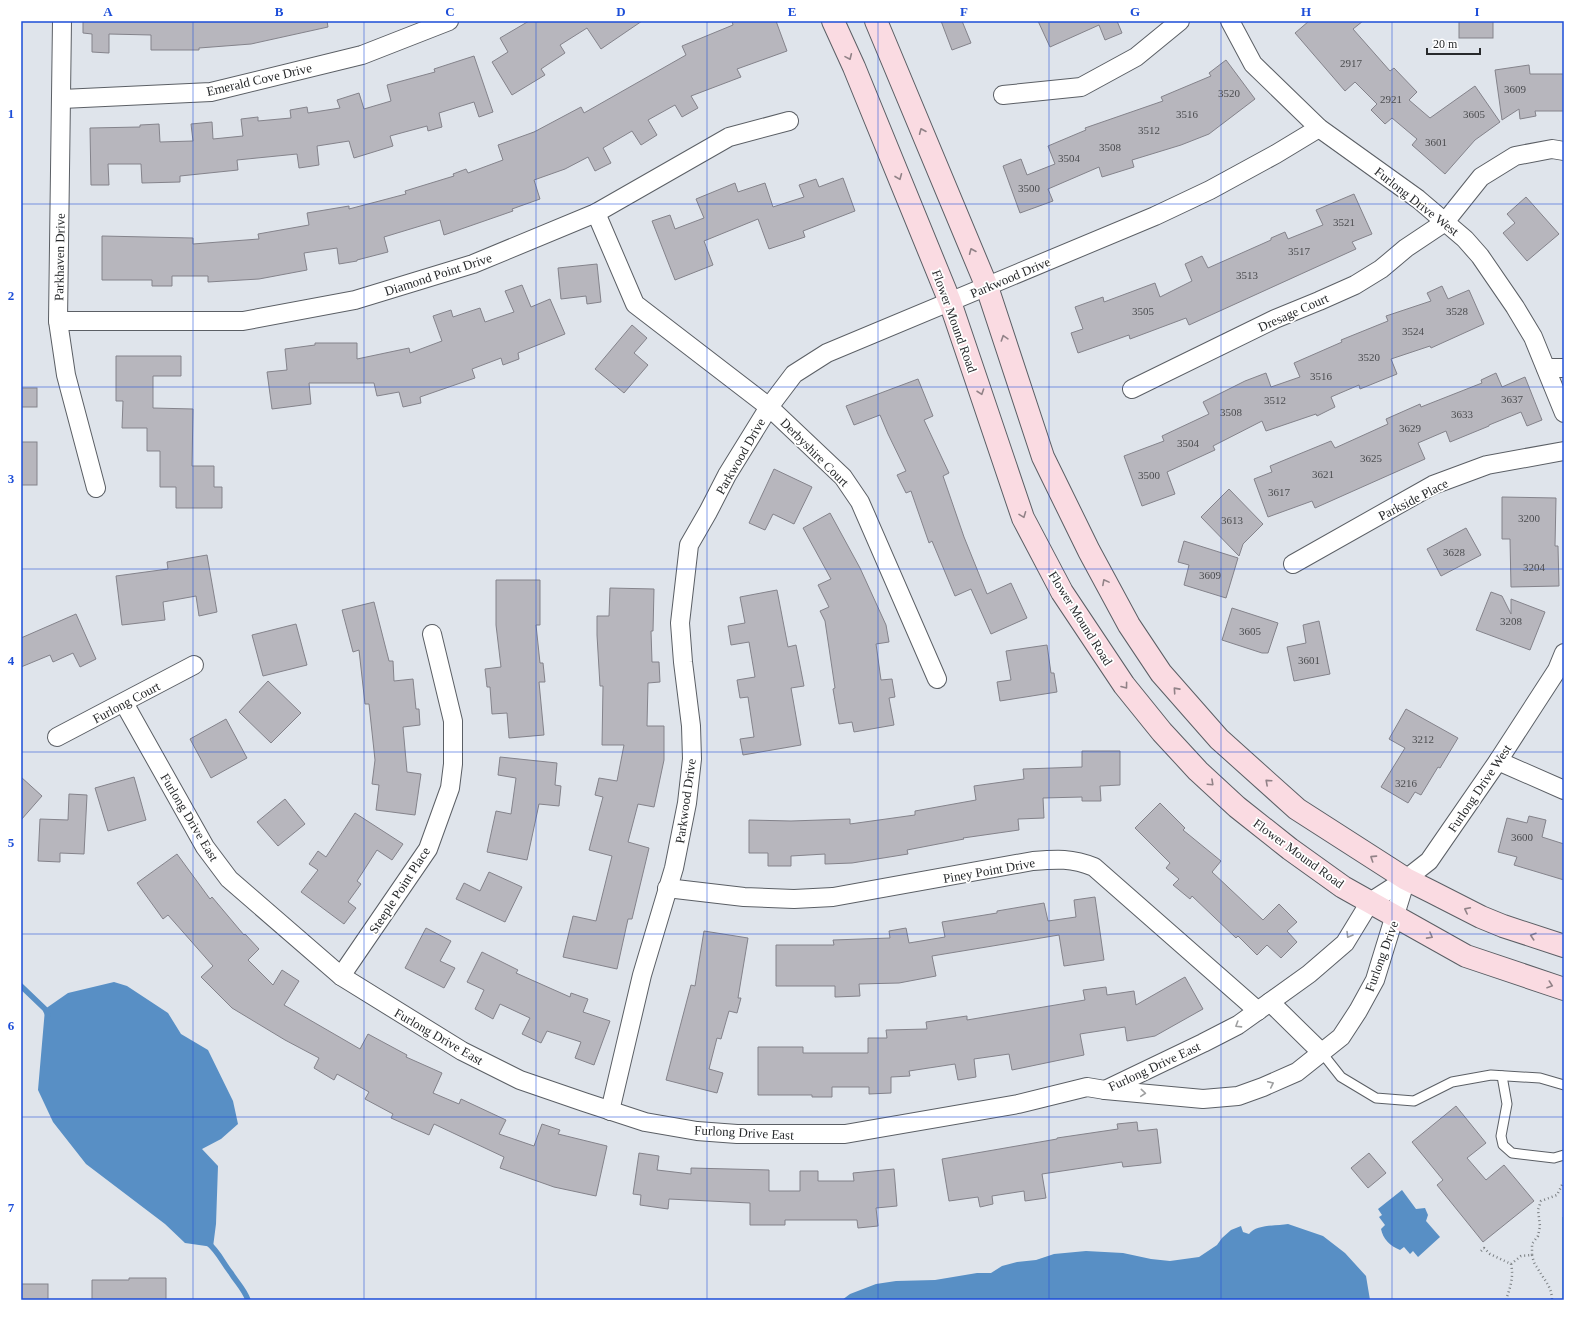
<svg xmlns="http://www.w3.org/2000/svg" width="1585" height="1321" font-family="'Times New Roman',serif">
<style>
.green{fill:#9dcbae}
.water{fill:#588fc5}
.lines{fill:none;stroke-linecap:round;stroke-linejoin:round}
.stream{stroke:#588fc5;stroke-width:5.5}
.building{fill:#b7b6bd;stroke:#84838b}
.lane-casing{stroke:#5b5f65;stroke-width:11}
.street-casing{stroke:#5b5f65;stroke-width:20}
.secondary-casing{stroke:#5b5f65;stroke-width:24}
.path{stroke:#7c8084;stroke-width:2.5;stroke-dasharray:1 3;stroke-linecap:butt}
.lane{stroke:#fff;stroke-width:9}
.street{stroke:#fff;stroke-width:18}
.secondary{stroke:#fadbe2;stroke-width:22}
.oneway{stroke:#918287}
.oneway2{stroke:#9e9fa0}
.grid{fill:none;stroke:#1d4ed8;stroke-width:1;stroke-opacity:0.55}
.labels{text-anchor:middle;stroke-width:3.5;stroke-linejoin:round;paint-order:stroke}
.number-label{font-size:11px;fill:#4c4d50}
.street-label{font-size:13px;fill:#282a2c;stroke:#fff}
.neatline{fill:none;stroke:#1d4ed8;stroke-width:1.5}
.grid-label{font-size:13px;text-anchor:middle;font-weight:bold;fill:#1d4ed8}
</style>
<rect width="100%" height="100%" fill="#dfe4eb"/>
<rect class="green" x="1562" y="1217" width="2" height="83"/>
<g class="water">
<polygon points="114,982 127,986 168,1013 181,1034 208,1050 233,1101 238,1124 221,1139 202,1149 218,1166 216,1224 213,1247 185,1243 165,1224 86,1164 53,1122 38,1090 45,1009 68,993"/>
<path d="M1402 1190 1416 1209 1425 1208 1428 1215 1426 1221 1440 1237 1418 1257 1413 1251 1410 1254 1404 1247 1400 1250C1390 1246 1383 1239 1381 1229L1385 1225 1379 1217 1382 1215 1378 1209Z"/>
<path d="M1288 1224 1323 1236 1345 1253 1366 1276 1370 1300H842L850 1294 876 1284 896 1281 935 1280 977 1273H991L1002 1266 1017 1262 1036 1260 1054 1254 1086 1251 1123 1253 1151 1259 1170 1261 1199 1257 1217 1245 1222 1238 1231 1230 1241 1226 1243 1232 1249 1234C1256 1224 1277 1226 1288 1224Z"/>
</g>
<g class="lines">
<g class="stream">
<polyline points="21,986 45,1009 48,1015"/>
<path d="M208 1243C218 1251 223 1263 231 1273 237 1283 244 1289 248 1300"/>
</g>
</g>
<g class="building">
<polygon points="83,21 327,21 328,27 251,44 199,48 199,50 151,50 151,35 109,34 109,53 92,52 92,34 83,33"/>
<polygon points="529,21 642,21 601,49 587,28 560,45 565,53 541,69 545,75 512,95 492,62 508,52 500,38"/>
<polygon points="732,21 776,21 787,51 737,69 741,77 691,96 698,108 682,117 675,105 648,120 657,135 641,145 632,131 603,148 611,163 595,171 588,157 565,169 534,180 540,199 512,209 513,211 444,235 440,220 384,237 388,252 357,260 357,261 339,264 337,248 304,253 307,270 259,279 208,282 208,276 172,276 172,286 152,286 152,280 102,280 102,236 193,238 193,244 259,239 258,234 309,225 307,213 349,206 349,209 406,194 405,191 454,176 453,174 466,169 468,173 503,160 498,145 534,132 581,107 584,113 686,55 682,46 733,25"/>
<polygon points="941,21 962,21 971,43 952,50"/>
<polygon points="1038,21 1117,21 1122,33 1105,40 1099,25 1050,47"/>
<polygon points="1309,21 1363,21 1353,29 1390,71 1394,68 1417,92 1409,100 1430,118 1475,86 1500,122 1475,140 1445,174 1412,145 1417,139 1392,118 1385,124 1371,110 1377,104 1355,82 1345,91 1295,33"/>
<rect x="1459" y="21" width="34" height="17"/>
<polygon points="474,56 493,112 479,117 474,102 439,113 442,127 428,131 427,126 390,136 393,146 354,158 349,141 317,146 319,165 299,168 297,154 237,160 238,170 180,176 180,182 142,183 141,164 108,164 109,185 91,185 90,128 140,127 140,125 159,124 160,142 193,141 191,124 212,122 213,139 243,136 241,119 258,117 258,121 291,118 290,110 307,107 308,113 340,108 337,100 359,93 364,109 391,101 387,85 435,72 434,69"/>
<polygon points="1226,60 1255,99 1209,134 1181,145 1132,160 1134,167 1102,177 1099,167 1048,189 1053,201 1020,213 1003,166 1021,159 1027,175 1055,164 1048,146 1086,130 1085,128 1163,101 1161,97 1211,76 1209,73"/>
<polygon points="1529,65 1530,74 1564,74 1564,111 1535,111 1536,116 1520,119 1519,109 1502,120 1495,70"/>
<polygon points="843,178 855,211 803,231 805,237 769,249 758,219 704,241 713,265 675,280 652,221 670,215 675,229 704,218 696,199 735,183 738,192 765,183 773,207 804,197 799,185 816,179 819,187"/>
<polygon points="1354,194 1372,234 1352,242 1356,249 1189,325 1186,318 1130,339 1129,335 1078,353 1071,333 1083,329 1075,307 1103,297 1104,302 1155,283 1160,297 1192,281 1185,264 1202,256 1208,268 1271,240 1271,238 1285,232 1288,239 1323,225 1316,210"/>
<polygon points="1526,197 1559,234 1527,261 1503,233 1515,223 1507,214"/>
<polygon points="597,264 601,302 587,304 586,296 561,299 558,268"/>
<polygon points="522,285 531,307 550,299 565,334 518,353 519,359 503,365 501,358 472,369 475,378 420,397 421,403 403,407 399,392 377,396 374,383 309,383 311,404 272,409 267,372 287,370 285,349 315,345 315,343 357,343 357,359 409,348 410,353 442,341 433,316 451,310 453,317 480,308 485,322 514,312 505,291"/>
<polygon points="1442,286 1448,299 1469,290 1484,324 1431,348 1430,346 1391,359 1397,374 1360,389 1359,385 1331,397 1335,407 1317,416 1316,414 1266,431 1262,421 1213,446 1215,450 1167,472 1175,494 1142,506 1124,456 1164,441 1162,436 1209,414 1203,402 1245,381 1266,373 1271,387 1300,377 1294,363 1342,342 1341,340 1388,321 1386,316 1431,301 1427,293"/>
<polygon points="632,325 647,338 634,353 648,365 624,393 595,369"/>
<polygon points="116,356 181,356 181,376 153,376 153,408 193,409 192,466 214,466 214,487 222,487 222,508 176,508 176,487 160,487 160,451 147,451 147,428 122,428 123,401 116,401"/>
<polygon points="1496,373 1502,387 1525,377 1542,420 1527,426 1521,412 1489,425 1489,426 1450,442 1446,431 1418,443 1425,459 1315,508 1312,501 1268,517 1254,479 1272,472 1270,466 1331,441 1335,448 1388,424 1386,419 1420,404 1421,407 1482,383 1481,380"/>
<polygon points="918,379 933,416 924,420 949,473 943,476 964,537 987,594 1011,583 1027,618 991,634 971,589 955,596 932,541 929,543 911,491 906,493 897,475 906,471 888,434 880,415 854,425 846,406"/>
<rect x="21" y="388" width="16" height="19"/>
<rect x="21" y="442" width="16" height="43"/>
<polygon points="774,469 812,487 794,524 773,514 765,530 749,523"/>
<polygon points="1229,489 1263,524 1243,544 1239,556 1201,517"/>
<polygon points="1502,497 1556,498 1555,546 1558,546 1559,586 1511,587 1510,539 1502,539"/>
<polygon points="830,513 860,568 886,625 889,642 876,644 881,680 892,679 895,697 889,698 894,725 854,732 852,722 839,724 833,689 835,688 825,621 820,611 829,607 818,585 831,579 803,528"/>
<polygon points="1466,528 1481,555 1441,576 1427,549"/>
<polygon points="1184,541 1238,558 1226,598 1184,585 1189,565 1178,562"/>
<polygon points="207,555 217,612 199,616 196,596 163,602 165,620 122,625 116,576 168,569 167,562"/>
<polygon points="496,580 540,580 540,625 536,625 540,663 543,663 545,682 539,682 544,735 509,738 507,713 492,714 490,687 487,687 485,669 501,667 496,625"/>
<polygon points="610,588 654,589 653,631 651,631 652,662 659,662 660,682 648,683 647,726 664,726 664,760 654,807 638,804 628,842 649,848 632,919 628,919 617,969 563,957 573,916 596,921 612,856 589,850 603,797 595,795 599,778 617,781 624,745 602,745 603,686 600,686 597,635 597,616 609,616"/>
<polygon points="777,590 788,647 796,645 804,686 791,688 801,745 743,755 740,739 754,737 748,697 740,698 737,680 755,677 749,642 731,645 728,626 745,623 740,597"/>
<polygon points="1491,592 1502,596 1511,614 1511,599 1545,612 1530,650 1476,630"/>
<polygon points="374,602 389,661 393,661 394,681 413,679 416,709 419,709 420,725 403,727 407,772 421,774 415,815 376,810 379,785 372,784 375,760 369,704 365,704 359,650 353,652 342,610"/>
<polygon points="1232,608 1278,623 1268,653 1262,653 1222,640"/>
<polygon points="76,614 96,659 80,667 73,653 53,662 50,655 21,667 21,638"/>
<polygon points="1319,621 1330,674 1294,681 1287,647 1306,643 1303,625"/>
<polygon points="296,624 307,665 263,676 252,635"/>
<polygon points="1047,645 1051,673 1054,673 1057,692 1000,701 997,682 1011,680 1006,651"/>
<polygon points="268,681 301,713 271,743 239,712"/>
<polygon points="1406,709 1458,738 1440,768 1438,767 1421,795 1415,792 1408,803 1381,787 1405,748 1389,739"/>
<polygon points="226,719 247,758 211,778 190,739"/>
<polygon points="1082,751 1120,751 1120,785 1100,786 1101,801 1082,801 1082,797 1043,798 1044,818 1018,819 1019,830 963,838 964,839 907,850 908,854 852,863 825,864 825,854 791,856 791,866 768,866 768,853 749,853 749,820 791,821 850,819 850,824 915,815 915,811 976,800 974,786 1024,779 1023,769 1082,767"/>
<polygon points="500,757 557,763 555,785 561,786 559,806 539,804 527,860 487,852 496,811 511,814 516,778 498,775"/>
<polygon points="21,777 42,796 21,820"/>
<polygon points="134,777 146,820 108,831 95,788"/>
<polygon points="69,794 87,795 84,854 60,853 60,862 38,861 40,819 68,820"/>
<polygon points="285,799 305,824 278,846 257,822"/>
<polygon points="1160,803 1185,828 1183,830 1221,861 1212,872 1263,920 1279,904 1297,922 1287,931 1297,942 1281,958 1267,945 1257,955 1238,936 1236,938 1192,896 1190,899 1173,885 1179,879 1166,868 1170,863 1135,828"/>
<polygon points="355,813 403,844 392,860 377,850 357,881 361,884 348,902 356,908 344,924 301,892 318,870 309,864 318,851 326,857"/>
<polygon points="1529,816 1546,820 1542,837 1564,844 1564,880 1514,865 1517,857 1498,852 1507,818 1527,823"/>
<polygon points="177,854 210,899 212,897 244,935 245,934 259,949 248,960 273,985 282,970 299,981 284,1005 360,1049 368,1034 407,1055 406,1057 442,1073 433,1093 459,1104 461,1099 506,1120 499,1134 534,1146 542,1124 560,1130 558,1134 607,1146 596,1196 554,1187 500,1168 504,1157 434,1124 429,1135 391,1118 393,1114 365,1099 369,1092 337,1074 334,1080 314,1068 319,1058 285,1040 232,1008 201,977 213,966 168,915 163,919 137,883"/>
<polygon points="489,872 522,887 505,922 456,899 464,883 480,891"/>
<polygon points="1095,897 1104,960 1064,966 1059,935 932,956 936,976 899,983 859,984 860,996 835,997 835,986 776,986 776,945 834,945 833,940 890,938 889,931 906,928 909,943 945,937 942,922 997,913 997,911 1044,903 1048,921 1076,917 1074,900"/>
<polygon points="426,928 451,941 440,961 455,968 444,988 405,968"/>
<polygon points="704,931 748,938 738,998 741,998 737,1013 729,1011 721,1039 717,1038 709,1069 723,1073 717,1093 666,1080 691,985 695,986"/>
<polygon points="482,952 518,970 516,973 570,997 571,993 588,999 583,1012 610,1021 594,1065 575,1058 581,1042 547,1031 541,1043 522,1034 530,1018 500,1004 493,1019 475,1009 484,990 467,982"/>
<polygon points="1185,977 1203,1009 1155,1036 1127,1041 1125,1027 1080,1034 1084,1055 1012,1070 1009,1054 974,1059 976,1077 958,1080 955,1064 909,1071 910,1076 891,1077 891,1093 869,1094 869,1087 832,1087 832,1097 812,1097 812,1095 758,1095 758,1047 803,1047 803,1053 868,1053 868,1038 887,1038 886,1030 927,1029 926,1022 967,1016 967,1020 1085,1000 1083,990 1106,987 1107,995 1134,991 1136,1005"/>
<polygon points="1456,1106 1486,1143 1467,1158 1486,1180 1504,1165 1534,1201 1483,1242 1437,1185 1443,1180 1412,1142"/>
<polygon points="1137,1122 1138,1131 1157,1129 1161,1163 1123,1167 1122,1162 1042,1174 1046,1198 1025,1201 1024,1191 992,1196 993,1204 980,1207 978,1197 949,1201 942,1159 1057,1139 1057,1138 1118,1129 1117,1124"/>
<polygon points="639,1153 659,1156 657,1170 691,1174 691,1168 769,1170 769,1191 800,1191 800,1171 818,1171 818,1181 854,1181 853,1173 894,1169 897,1206 876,1208 878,1226 858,1228 857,1220 785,1220 785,1225 750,1225 750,1203 669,1199 668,1209 640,1205 641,1195 633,1194"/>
<polygon points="1369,1153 1386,1173 1368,1188 1351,1168"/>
<polygon points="129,1278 166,1278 166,1300 92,1300 92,1280 129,1280"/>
<rect x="21" y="1284" width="27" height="16"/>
</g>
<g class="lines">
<defs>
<g id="lane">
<polyline points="1322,1053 1341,1077 1376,1098 1414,1101 1452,1082 1491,1075 1540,1078 1564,1085"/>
<polyline points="1502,1076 1507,1104 1501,1136 1503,1145 1512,1153 1554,1158 1564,1155"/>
</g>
<g id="street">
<polyline points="62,21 58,321 66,375 96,488"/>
<polyline points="1230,21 1253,64 1319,128 1418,199 1465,239 1480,256 1515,307 1533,337 1564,413"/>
<polyline points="1003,95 1081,87 1136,57 1180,21"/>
<polyline points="62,99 211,92 362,55 449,21"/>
<polyline points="596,213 635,304 769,407 843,477 860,502 937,679"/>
<polyline points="58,321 243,321 355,300 473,264 596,213 729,137 789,121"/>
<polyline points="1546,368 1564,368"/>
<polyline points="1132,389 1275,319 1319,301 1355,285 1381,269 1406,248 1445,222 1481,177 1515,156 1552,149 1564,151"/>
<polyline points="1293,564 1433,485 1487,465 1564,451"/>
<polyline points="124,703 205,847 229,879 341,976 462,1051 520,1080 584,1102 645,1122 697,1131 737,1134 845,1134 1018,1104 1087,1087 1105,1090 1203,1099 1238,1096 1263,1087 1297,1072 1341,1037 1358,1011 1375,980 1406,879"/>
<polyline points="57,737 194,665"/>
<polyline points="1498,761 1564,790"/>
<path d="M667 888 744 897 794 899 833 897 1033 861C1057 859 1072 858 1094 867L1258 1011"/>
<polyline points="341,976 428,849 450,788 453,764 453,721 432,634"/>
<polyline points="1270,1002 1322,1053"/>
<polyline points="1105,1090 1203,1043 1238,1025 1309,974 1345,943 1370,902 1406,879 1429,861 1498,761 1557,670 1564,653"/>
<polyline points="610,1111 642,975 674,868 687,803 692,759 691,726 683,662 680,623 689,545 708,512 727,475 769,407 794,374 827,353 1155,216 1210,190 1276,154 1319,128"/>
</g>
<g id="secondary">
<polyline points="833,21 854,67 950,302 1023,518 1062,592 1124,685 1162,732 1198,771 1237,807 1290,849 1343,887 1466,956 1564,989"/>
<polyline points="876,21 987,287 1043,457 1089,551 1129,625 1161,673 1219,739 1297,809 1406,879 1432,892 1481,917 1503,926 1564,946"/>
</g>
</defs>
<use href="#lane" class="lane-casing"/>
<use href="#street" class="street-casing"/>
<use href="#secondary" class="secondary-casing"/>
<g class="path">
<polyline points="1481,1251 1484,1248 1490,1254 1511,1264 1521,1256 1532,1255 1532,1244 1538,1236 1540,1226 1538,1210 1541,1201 1557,1195 1563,1183"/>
<path d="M1532 1255C1533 1259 1534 1264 1537 1267 1543 1279 1552 1286 1552 1300"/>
<path d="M1506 1300C1510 1288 1514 1277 1511 1264"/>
</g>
<use href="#lane" class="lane"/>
<use href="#street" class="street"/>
<use href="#secondary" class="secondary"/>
</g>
<defs><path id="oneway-chevron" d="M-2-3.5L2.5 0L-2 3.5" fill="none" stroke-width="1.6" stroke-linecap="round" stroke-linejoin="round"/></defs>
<g class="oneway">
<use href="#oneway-chevron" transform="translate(849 57) rotate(66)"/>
<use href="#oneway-chevron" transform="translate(922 131) rotate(-113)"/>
<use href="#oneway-chevron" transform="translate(899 177) rotate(68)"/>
<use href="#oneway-chevron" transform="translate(972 251) rotate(-113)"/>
<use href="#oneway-chevron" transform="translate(1004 338) rotate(-108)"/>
<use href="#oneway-chevron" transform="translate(981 392) rotate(71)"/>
<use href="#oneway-chevron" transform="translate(1023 515) rotate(69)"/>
<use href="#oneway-chevron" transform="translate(1105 582) rotate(-118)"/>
<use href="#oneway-chevron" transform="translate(1125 686) rotate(53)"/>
<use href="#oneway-chevron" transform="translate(1176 690) rotate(-132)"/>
<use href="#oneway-chevron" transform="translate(1268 782) rotate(-138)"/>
<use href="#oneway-chevron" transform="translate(1211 783) rotate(43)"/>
<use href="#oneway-chevron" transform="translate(1373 858) rotate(-147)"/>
<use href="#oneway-chevron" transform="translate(1467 910) rotate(-153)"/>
<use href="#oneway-chevron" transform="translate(1430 936) rotate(29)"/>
<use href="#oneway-chevron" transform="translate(1533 936) rotate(-162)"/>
<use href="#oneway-chevron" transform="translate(1550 985) rotate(19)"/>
</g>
<g class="oneway2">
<use href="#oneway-chevron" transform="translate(1349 935) rotate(121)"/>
<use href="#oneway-chevron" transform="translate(1238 1025) rotate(148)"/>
<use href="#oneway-chevron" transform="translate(1271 1084) rotate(-25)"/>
<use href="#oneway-chevron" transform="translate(1143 1093) rotate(5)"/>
</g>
<path class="grid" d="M193 21V1300M364 21V1300M536 21V1300M707 21V1300M878 21V1300M1049 21V1300M1221 21V1300M1392 21V1300M21 204H1564M21 387H1564M21 569H1564M21 752H1564M21 934H1564M21 1117H1564"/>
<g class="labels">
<g class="number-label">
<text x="1351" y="67">2917</text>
<text x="1515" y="93">3609</text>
<text x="1229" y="97">3520</text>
<text x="1391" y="103">2921</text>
<text x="1187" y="118">3516</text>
<text x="1474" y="118">3605</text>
<text x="1149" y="134">3512</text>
<text x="1436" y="146">3601</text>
<text x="1110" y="151">3508</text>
<text x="1069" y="162">3504</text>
<text x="1029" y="192">3500</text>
<text x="1344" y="226">3521</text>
<text x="1299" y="255">3517</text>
<text x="1247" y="279">3513</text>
<text x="1143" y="315">3505</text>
<text x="1457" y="315">3528</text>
<text x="1413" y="335">3524</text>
<text x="1369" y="361">3520</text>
<text x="1321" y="380">3516</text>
<text x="1512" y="403">3637</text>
<text x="1275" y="404">3512</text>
<text x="1231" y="416">3508</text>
<text x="1462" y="418">3633</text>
<text x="1410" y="432">3629</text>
<text x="1188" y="447">3504</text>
<text x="1371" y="462">3625</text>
<text x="1323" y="478">3621</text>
<text x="1149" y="479">3500</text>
<text x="1279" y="496">3617</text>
<text x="1529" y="522">3200</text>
<text x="1232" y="524">3613</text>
<text x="1454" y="556">3628</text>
<text x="1534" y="571">3204</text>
<text x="1210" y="579">3609</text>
<text x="1511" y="625">3208</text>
<text x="1250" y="635">3605</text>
<text x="1309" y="664">3601</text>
<text x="1423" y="743">3212</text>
<text x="1406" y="787">3216</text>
<text x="1522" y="841">3600</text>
</g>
<g class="street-label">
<text transform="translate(259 79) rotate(-13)" y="5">Emerald Cove Drive</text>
<text transform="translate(1417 201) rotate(38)" y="5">Furlong Drive West</text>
<text transform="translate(59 257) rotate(-89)" y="5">Parkhaven Drive</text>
<text transform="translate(438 274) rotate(-18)" y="5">Diamond Point Drive</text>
<text transform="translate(1010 277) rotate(-23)" y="5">Parkwood Drive</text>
<text transform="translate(1293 312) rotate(-24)" y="5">Dresage Court</text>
<text transform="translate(955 321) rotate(70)" y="5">Flower Mound Road</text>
<text transform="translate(815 452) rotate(45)" y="5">Derbyshire Court</text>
<text transform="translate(740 456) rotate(-60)" y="5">Parkwood Drive</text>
<text transform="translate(1413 499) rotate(-27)" y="5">Parkside Place</text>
<text transform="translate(1081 618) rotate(58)" y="5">Flower Mound Road</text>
<text transform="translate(126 702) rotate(-28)" y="5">Furlong Court</text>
<text transform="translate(1479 788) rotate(-56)" y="5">Furlong Drive West</text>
<text transform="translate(685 801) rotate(-82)" y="5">Parkwood Drive</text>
<text transform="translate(190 817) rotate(59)" y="5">Furlong Drive East</text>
<text transform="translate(1299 853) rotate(36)" y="5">Flower Mound Road</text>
<text transform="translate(989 870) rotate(-10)" y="5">Piney Point Drive</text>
<text transform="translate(399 890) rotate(-57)" y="5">Steeple Point Place</text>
<text transform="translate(1381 956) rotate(-70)" y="5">Furlong Drive</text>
<text transform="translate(439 1036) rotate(30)" y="5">Furlong Drive East</text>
<text transform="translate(1154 1066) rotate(-25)" y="5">Furlong Drive East</text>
<text transform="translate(744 1132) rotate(3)" y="5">Furlong Drive East</text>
</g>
</g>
<rect width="1585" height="1321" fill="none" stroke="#ffffff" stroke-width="44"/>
<path d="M1427 48v6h53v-6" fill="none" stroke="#282a2c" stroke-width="2"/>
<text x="1433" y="48" font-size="12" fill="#282a2c" stroke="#ffffff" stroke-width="3" paint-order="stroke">20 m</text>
<rect x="22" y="22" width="1541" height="1277" class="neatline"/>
<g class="grid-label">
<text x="108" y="16">A</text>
<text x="279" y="16">B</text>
<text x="450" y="16">C</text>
<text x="621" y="16">D</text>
<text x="792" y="16">E</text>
<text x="964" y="16">F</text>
<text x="1135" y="16">G</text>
<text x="1306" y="16">H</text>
<text x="1477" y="16">I</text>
<text x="11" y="118">1</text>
<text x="11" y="300">2</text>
<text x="11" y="483">3</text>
<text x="11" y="665">4</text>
<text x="11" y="847">5</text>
<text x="11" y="1030">6</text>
<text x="11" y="1212">7</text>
</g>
</svg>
